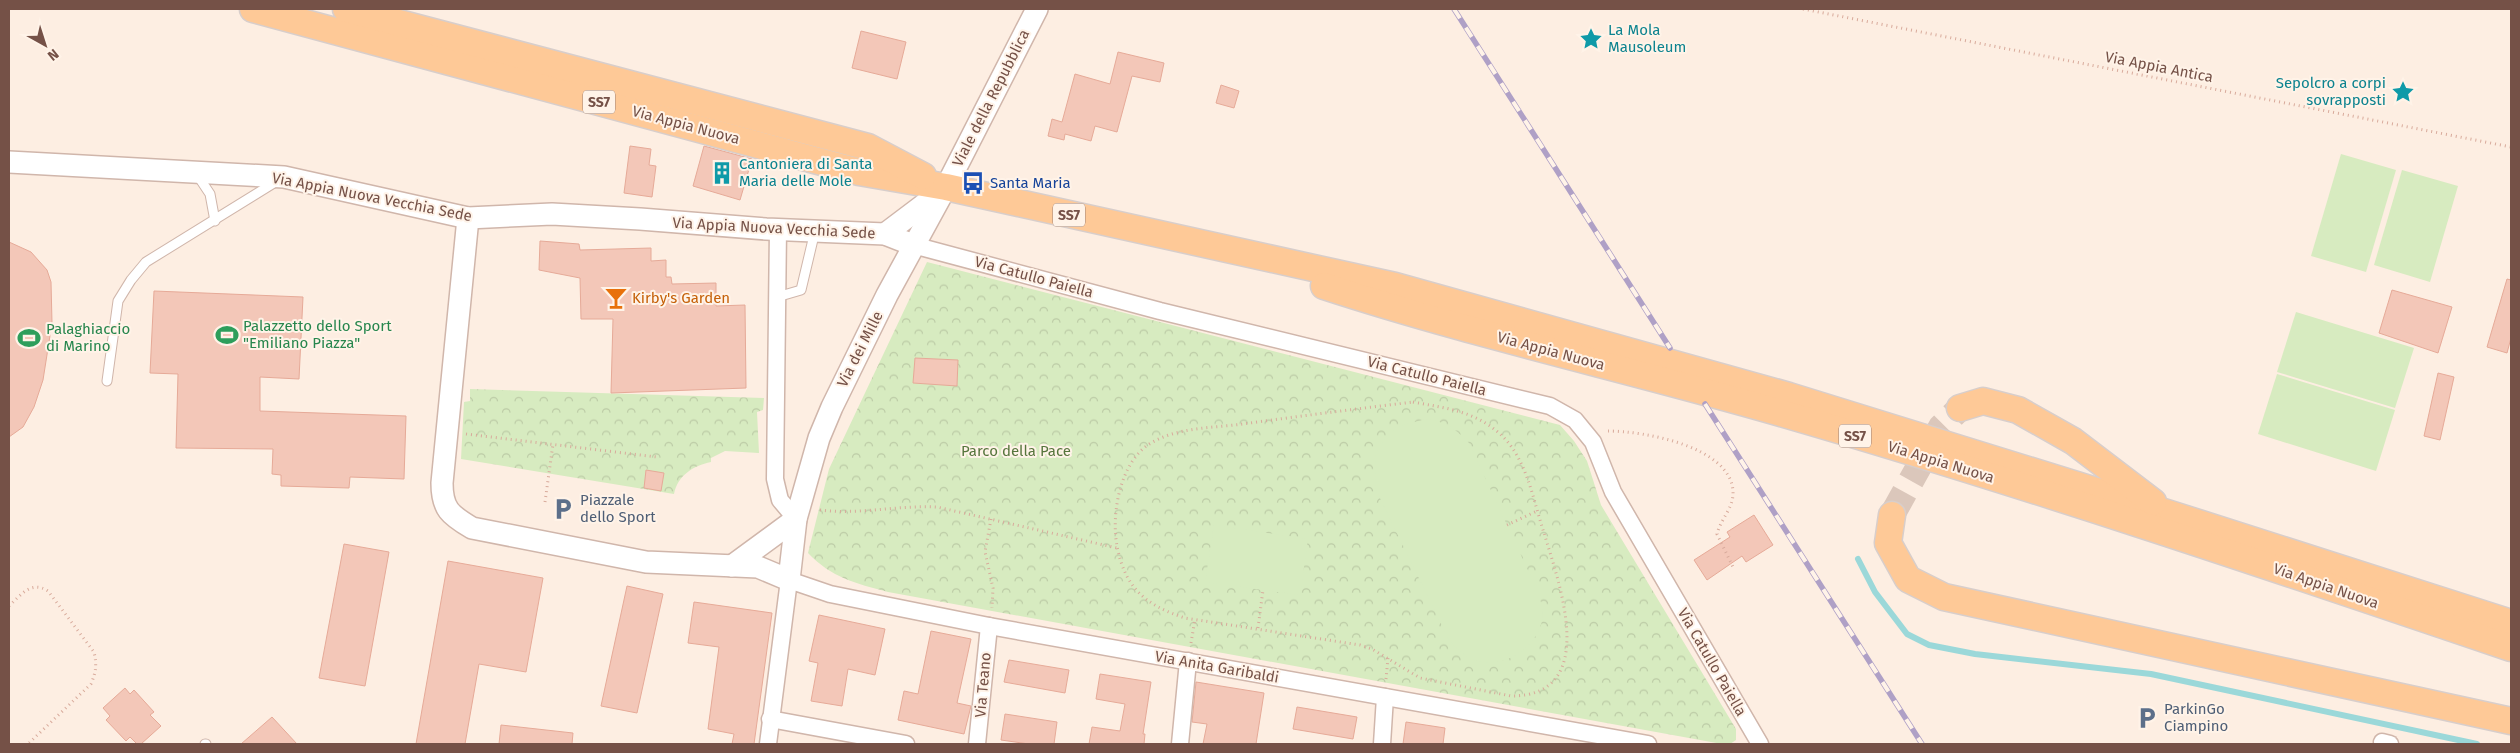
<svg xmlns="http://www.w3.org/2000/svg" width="2520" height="753" font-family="'Fira Sans',sans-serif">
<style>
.park{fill:url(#park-crowns)}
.garden{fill:#d7ebc0}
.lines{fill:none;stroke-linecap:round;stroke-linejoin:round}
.stream{stroke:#9bd8d9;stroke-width:6}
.building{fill:#f3c7b8;stroke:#e6aa98}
.primary-tunnel{stroke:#dbc7bb;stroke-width:26;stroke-dasharray:26 13;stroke-linecap:butt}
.service-casing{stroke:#d0b6ab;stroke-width:11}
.minor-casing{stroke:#d0b6ab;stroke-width:19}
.tertiary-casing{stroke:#d0b6ab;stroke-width:24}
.primary-casing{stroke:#d8cecb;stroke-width:29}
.path{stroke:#d8aa9b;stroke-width:3;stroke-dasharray:1 4;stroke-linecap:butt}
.service{stroke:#fff;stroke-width:9}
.minor{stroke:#fff;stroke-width:16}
.tertiary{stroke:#fff;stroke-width:21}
.primary{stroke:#fec997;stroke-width:26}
.rail-casing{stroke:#afa0c6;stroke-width:5.5}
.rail{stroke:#fff3e8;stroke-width:4;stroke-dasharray:11;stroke-linecap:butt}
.labels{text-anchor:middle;stroke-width:4;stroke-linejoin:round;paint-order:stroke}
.shield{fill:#fff3e8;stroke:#9e8277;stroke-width:1}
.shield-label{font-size:14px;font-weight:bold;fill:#755147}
.culture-label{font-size:15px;fill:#0d838f;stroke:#fff3e8;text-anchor:start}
.street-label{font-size:15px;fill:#755147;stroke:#fff3e8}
.transit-label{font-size:15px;fill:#164399;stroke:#fff3e8;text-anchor:start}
.food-label{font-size:15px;fill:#c56008;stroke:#fff3e8;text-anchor:start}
.leisure-label{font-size:15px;fill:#27864d;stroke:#fff3e8;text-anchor:start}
.park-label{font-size:15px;fill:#56753c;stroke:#fff3e8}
.service-label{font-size:15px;fill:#4e5e75;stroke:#fff3e8;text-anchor:start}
</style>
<defs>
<pattern id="park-crowns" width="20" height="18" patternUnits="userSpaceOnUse" patternTransform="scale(1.25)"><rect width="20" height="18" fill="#d7ebc0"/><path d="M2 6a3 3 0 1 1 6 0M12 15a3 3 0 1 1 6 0" fill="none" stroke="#bccba6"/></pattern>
</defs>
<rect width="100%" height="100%" fill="#fdeee2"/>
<g class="park">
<path d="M927 262 1560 425 1574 441 1587 461 1601 505 1736 729V740L1730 744H1722L888 592C855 583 832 578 808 553L829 469Z"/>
<path d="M470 389 764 398 763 410 757 412 759 453 725 451 711 458V462C693 466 678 475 674 494L461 459 464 402 470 401Z"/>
</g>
<g class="garden">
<polygon points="2341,154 2396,170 2366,272 2311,256"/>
<polygon points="2402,170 2458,186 2430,282 2374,265"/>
<polygon points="2296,312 2414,348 2395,408 2277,372"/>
<polygon points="2277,374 2395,410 2376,471 2258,434"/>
<path d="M1426 419C1445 421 1456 429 1469 443L1539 594C1540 600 1543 608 1543 613 1542 647 1499 674 1469 658 1461 653 1455 646 1449 640L1375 488 1376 453 1384 440 1396 427Z"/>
<polygon points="1214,525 1308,539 1300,595 1205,582"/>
</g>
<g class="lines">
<polyline class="stream" points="1858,559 1875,592 1907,634 1929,645 1975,654 2151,674 2477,744"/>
</g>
<g class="building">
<polygon points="861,31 906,42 897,79 852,68"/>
<polygon points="1118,52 1164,63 1160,82 1132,76 1117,132 1095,126 1091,141 1065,134 1064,140 1048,136 1052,119 1062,122 1075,74 1110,84"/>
<polygon points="1221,85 1239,91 1234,108 1216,103"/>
<polygon points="630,146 651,149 649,165 656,166 652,197 624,193"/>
<polygon points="704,146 752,159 740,200 693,186"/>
<polygon points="540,241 579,244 580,250 651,248 651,261 666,260 666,277 671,277 672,284 716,283 716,306 745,305 746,388 611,393 613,319 581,319 580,278 539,270"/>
<polygon points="9,242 31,252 47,270 51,282 52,323 43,380 34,407 23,427 9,437"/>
<polygon points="2507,279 2511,280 2511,338 2507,353 2487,347"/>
<polygon points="2392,290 2452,307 2438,353 2379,333"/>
<polygon points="154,291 303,297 299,379 260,377 260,411 406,416 404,479 350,477 349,488 281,486 281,475 272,474 273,449 176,448 178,374 150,373"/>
<polygon points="915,358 958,360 957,386 913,383"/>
<polygon points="2438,373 2454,377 2440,440 2424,436"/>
<polygon points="646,470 664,473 661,491 644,488"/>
<polygon points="1754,515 1773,545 1746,562 1742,556 1707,580 1694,560 1730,537 1727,532"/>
<polygon points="344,544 389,552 365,686 319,678"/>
<polygon points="448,561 543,578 526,672 479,664 465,744 416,744"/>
<polygon points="627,586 663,594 637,713 601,706"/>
<polygon points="694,602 772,613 754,744 732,744 734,734 708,729 719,647 688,643"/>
<polygon points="819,615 885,629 875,675 848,669 842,706 811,701 818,663 809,661"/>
<polygon points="931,631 971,639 957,703 971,706 964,734 898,720 904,691 918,694"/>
<polygon points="1009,660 1069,670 1065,693 1004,682"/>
<polygon points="1100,674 1151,682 1143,734 1145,734 1144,744 1089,744 1092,727 1120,731 1125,704 1096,699"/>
<polygon points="1196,682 1264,693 1256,744 1203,744 1207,724 1192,722"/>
<polygon points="125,688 130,694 134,690 154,712 150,715 161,726 141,744 137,744 130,737 126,741 106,720 110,716 103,708"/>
<polygon points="1297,707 1357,717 1353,739 1293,729"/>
<polygon points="1005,714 1057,722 1054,744 1029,744 1001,740"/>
<polygon points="272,717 297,744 241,744"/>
<polygon points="1406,722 1445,728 1443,744 1403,744"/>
<polygon points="501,725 573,733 572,744 499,744"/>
</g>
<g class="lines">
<polyline class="primary-tunnel" points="1892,515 1941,427 1960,408"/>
<defs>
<g id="service">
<polyline points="196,173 210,194 215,221"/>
<polyline points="777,297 801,290 815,231"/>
<polyline points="107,381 118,301 131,280 146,262 277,181"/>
<polyline points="205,744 206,744"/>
</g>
<g id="minor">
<polyline points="778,229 775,479 780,500 796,519"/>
<polyline points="913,245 1160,311 1550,406 1575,420 1593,442 1613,492 1760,744"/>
<polyline points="770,719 906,744"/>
<polyline points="2382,742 2390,744"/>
<polyline points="768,744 789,580 830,594 989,626 1648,744"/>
<polyline points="977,744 989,626"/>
<polyline points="1180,744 1188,661"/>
<polyline points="1382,744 1385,697"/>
</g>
<g id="tertiary">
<polyline points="9,162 284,177 468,218 552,214 640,219 766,229 885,234 913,245"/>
<path d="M468 218 442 483C442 509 450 515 472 528L646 562 758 567 789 580 796 519 819 438 832 407 887 295 946 187 1037 9"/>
<polyline points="885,234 938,194"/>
<polyline points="732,566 796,519"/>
</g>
<g id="primary">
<polyline points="253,9 859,172 946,187 1395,286 1789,396 2167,513 2511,623"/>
<polyline points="346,9 868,147 923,176"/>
<path d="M1324 286C1474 335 1629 369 1781 413 2026 484 2269 566 2511 648"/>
<polyline points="1960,408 1983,401 2018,410 2073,441 2153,502"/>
<polyline points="1892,515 1888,543 1908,579 1944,597 2511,721"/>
</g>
</defs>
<use href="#service" class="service-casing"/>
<use href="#minor" class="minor-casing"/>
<use href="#tertiary" class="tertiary-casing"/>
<use href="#primary" class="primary-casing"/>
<g class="path">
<polyline points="1803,9 2511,147"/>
<path d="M1413 402C1445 408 1475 411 1500 434 1527 458 1533 500 1544 533 1559 583 1601 696 1511 696L1420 678 1372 649 1360 645 1185 618C1145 605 1125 588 1117 546 1111 514 1120 461 1151 443 1178 427 1213 428 1243 424 1300 416 1356 409 1413 402Z"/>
<path d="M1608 431C1643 431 1730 446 1733 491 1734 508 1721 518 1717 534L1734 569"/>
<polyline points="466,434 657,457"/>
<polyline points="545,502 553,444"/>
<path d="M820 510C858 515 898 505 937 507L1117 548"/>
<polyline points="991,519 985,552 993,588 992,608"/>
<polyline points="1507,525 1537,511"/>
<path d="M9 606C21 595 31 580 48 591L94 652C97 665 96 672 91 684L28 744"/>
<polyline points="1258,628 1263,590"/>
<polyline points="1191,643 1195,619"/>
<polyline points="1386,679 1388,658"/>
</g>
<use href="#service" class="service"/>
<use href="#minor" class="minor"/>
<use href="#tertiary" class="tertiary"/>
<use href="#primary" class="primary"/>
<defs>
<g id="rail">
<polyline points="1454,9 1670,348"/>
<polyline points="1705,404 1922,744"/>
</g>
</defs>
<use href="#rail" class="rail-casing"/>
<use href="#rail" class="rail"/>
</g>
<defs>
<symbol id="sight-bare" viewBox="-9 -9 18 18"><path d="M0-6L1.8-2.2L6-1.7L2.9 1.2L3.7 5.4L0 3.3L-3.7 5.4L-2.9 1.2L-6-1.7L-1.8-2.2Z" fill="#0f9aa8" stroke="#fff3e8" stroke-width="2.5" paint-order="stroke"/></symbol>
<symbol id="building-bare" viewBox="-9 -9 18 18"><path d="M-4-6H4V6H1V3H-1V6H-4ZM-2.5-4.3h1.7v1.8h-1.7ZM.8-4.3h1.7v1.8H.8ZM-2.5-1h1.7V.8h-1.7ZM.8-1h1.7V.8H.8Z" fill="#0f9aa8" stroke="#fff3e8" stroke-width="2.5" paint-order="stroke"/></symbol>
<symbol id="bus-bare" viewBox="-9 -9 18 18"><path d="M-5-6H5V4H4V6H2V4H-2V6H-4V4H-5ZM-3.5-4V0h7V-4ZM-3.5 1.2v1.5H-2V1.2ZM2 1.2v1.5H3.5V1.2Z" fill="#1a4fb4" stroke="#fff3e8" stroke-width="2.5" paint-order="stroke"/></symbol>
<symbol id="bar-bare" viewBox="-9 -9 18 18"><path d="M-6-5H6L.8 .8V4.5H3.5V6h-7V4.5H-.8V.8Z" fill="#e8710a" stroke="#fff3e8" stroke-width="2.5" paint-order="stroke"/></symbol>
<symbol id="stadium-bare" viewBox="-9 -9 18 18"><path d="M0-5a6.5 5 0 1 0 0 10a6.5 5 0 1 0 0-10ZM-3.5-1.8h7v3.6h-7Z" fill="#2e9e5b" stroke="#fff3e8" stroke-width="2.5" paint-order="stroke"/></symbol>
<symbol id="parking-bare" viewBox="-9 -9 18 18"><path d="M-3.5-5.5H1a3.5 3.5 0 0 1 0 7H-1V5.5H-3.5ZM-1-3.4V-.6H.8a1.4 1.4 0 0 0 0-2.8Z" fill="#5c6f8a" stroke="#fff3e8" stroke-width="2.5" paint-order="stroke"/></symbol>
</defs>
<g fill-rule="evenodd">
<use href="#sight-bare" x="1575" y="23" width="32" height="32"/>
<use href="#sight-bare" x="2387" y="76" width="32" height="32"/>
<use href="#building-bare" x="706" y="157" width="32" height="32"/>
<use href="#bus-bare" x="957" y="167" width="32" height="32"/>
<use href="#bar-bare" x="600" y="282" width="32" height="32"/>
<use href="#stadium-bare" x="211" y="319" width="32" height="32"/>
<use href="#stadium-bare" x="13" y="322" width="32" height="32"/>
<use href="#parking-bare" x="547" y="493" width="32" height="32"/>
<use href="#parking-bare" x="2131" y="702" width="32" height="32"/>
</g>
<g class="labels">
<g class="shield">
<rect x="583" y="90.5" width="32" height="23" rx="4"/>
<rect x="1053" y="203.5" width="32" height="23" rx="4"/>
<rect x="1839" y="424.5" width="32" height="23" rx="4"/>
</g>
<g class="shield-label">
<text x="599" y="107">SS7</text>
<text x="1069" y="220">SS7</text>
<text x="1855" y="441">SS7</text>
</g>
<g class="culture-label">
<text x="1608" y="35">La Mola<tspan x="1608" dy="17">Mausoleum</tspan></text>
<text x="2386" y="88" text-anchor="end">Sepolcro a corpi<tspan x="2386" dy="17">sovrapposti</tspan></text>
<text x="739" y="169">Cantoniera di Santa<tspan x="739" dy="17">Maria delle Mole</tspan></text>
</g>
<g class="street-label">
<text transform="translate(2159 67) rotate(11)" y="5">Via Appia Antica</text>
<text transform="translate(991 98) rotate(-63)" y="5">Viale della Repubblica</text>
<text transform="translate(686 125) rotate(15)" y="5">Via Appia Nuova</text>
<text transform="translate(372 197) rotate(11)" y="5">Via Appia Nuova Vecchia Sede</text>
<text transform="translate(774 228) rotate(3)" y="5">Via Appia Nuova Vecchia Sede</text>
<text transform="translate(1034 277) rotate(15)" y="5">Via Catullo Paiella</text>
<text transform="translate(860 349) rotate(-63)" y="5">Via dei Mille</text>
<text transform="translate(1551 351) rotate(15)" y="5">Via Appia Nuova</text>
<text transform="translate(1427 376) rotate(14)" y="5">Via Catullo Paiella</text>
<text transform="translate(1941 462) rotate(17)" y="5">Via Appia Nuova</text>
<text transform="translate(2326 586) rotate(19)" y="5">Via Appia Nuova</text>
<text transform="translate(1712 662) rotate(60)" y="5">Via Catullo Paiella</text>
<text transform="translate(1217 667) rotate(10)" y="5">Via Anita Garibaldi</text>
<text transform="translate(983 685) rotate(-85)" y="5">Via Teano</text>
</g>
<g class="transit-label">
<text x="990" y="188">Santa Maria</text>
</g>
<g class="food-label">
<text x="632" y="303">Kirby's Garden</text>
</g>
<g class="leisure-label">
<text x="243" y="331">Palazzetto dello Sport<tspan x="243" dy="17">"Emiliano Piazza"</tspan></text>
<text x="46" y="334">Palaghiaccio<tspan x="46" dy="17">di Marino</tspan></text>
</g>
<g class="park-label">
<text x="1016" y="456">Parco della Pace</text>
</g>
<g class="service-label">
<text x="580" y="505">Piazzale<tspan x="580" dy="17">dello Sport</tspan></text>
<text x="2164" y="714">ParkinGo<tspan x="2164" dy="17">Ciampino</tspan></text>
</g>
</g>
<rect width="2520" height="753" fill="none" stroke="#755147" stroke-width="20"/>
<g transform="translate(45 45) rotate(141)" stroke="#fff3e8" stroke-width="4" paint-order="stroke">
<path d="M0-4L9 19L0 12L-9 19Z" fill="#755147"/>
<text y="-8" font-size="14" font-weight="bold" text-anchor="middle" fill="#755147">N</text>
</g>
</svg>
